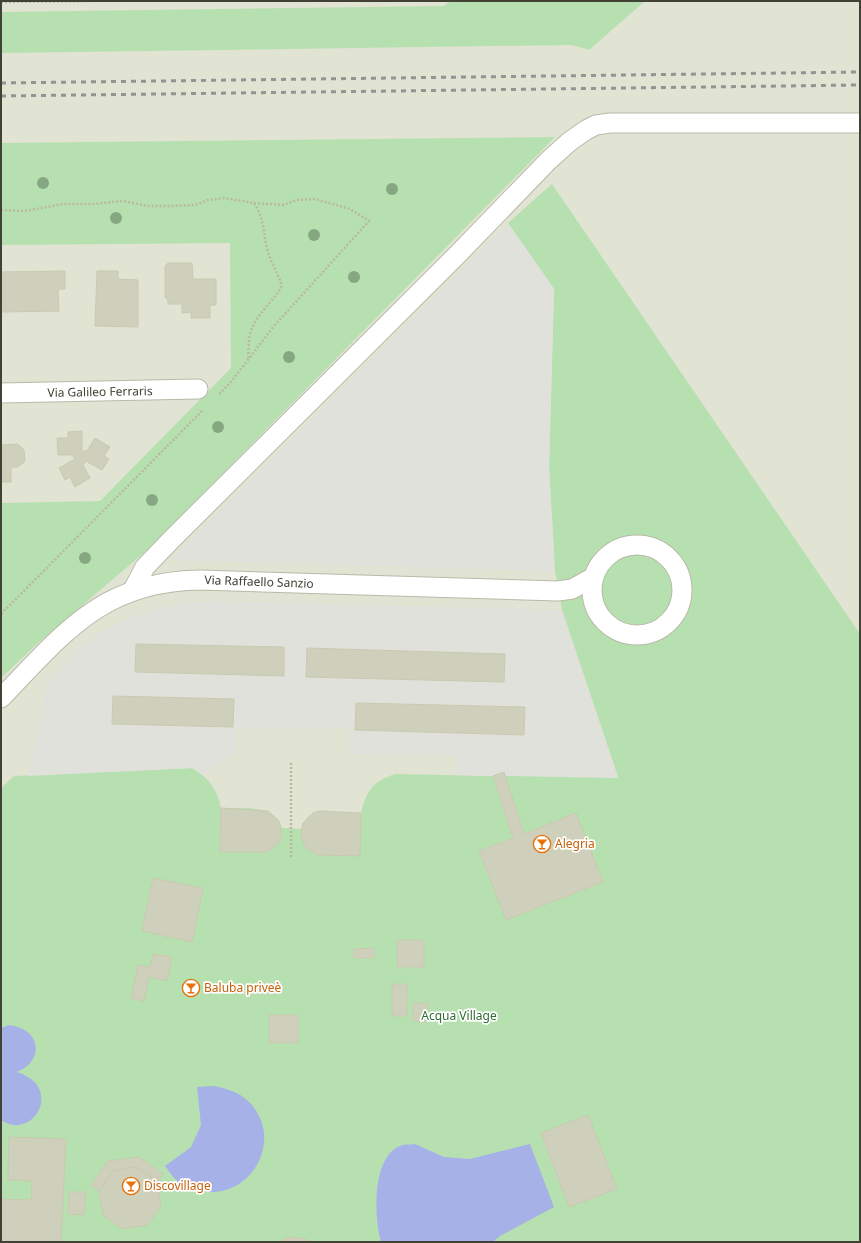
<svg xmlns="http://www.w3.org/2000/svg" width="861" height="1243" font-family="'Noto Sans',sans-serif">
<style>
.residential{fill:#e1e3d3}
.green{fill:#b7e0b1}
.parking{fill:#e1e1dc}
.water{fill:#a6b1e7}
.building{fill:#cfd0bb;stroke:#c9caaf}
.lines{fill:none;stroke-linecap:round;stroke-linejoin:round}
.street-casing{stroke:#b8baa8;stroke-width:21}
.path{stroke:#b8ba9b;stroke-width:2.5;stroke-dasharray:2 2;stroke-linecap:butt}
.street{stroke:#fff;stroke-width:19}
.rail{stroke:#939393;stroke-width:3;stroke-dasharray:5 5;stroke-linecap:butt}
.tree{fill:#85a782}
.labels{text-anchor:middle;stroke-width:3.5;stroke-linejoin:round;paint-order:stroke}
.street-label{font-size:12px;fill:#414135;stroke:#fff}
.food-label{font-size:12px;fill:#c56008;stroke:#fff;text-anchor:start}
.park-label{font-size:12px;fill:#2f6c32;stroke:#fff}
</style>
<rect width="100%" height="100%" fill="#eef0e4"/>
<rect class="residential" x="1" y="1" width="859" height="1241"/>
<g class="green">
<polygon points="450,1 645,1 589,50 572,45 1,53 1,12 444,6"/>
<polygon points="555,137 146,551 38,643 1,678 1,503 100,501 231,368 230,243 1,245 1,143"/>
<path d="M552 184 860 634V1242H1V788L14 776 192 768C209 778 217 789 221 808 243 809 274 803 282 828L301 829C304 819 309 814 320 811L361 813C367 790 372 782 395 774L493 776 504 772 618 777 562 610 555 571 549 468 554 289 508 223Z"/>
</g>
<g class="parking">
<polygon points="508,223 554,289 549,468 555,571 171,560"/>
<polygon points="211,601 562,610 618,778 505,776 504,772 493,776 456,775 456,756 350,754 350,729 237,727 236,750 203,775 192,768 28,776 48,681 79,648 107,629 136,616 178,604"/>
</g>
<g class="water">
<path d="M9 1025C40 1028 46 1060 17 1072 65 1087 33 1142 1 1120V1028Z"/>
<path d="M215 1086C227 1089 239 1092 248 1101 286 1137 252 1201 201 1191 192 1189 183 1186 176 1180 172 1176 168 1170 165 1166L191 1147 201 1125 197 1087Z"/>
<path d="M415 1144 444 1157 470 1159 530 1144 554 1207 500 1236 493 1242H381C374 1218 371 1153 403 1145 407 1144 411 1145 415 1144Z"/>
</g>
<g class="building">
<polygon points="168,263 192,263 193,279 216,279 216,305 210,305 210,318 191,318 191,312 182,313 182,304 168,304 168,300 165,297 165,266"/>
<polygon points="65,271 65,289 58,289 59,311 1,312 1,272"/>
<polygon points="97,271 118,271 118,279 138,280 138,327 95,326"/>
<polygon points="82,431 82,451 87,451 95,438 110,447 104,456 109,459 102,470 86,461 83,465 90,478 75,487 70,477 65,480 59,468 75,459 72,455 58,455 57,438 68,438 68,432"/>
<polygon points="18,444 24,450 25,461 18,467 11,467 11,482 1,482 1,447 3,445"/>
<polygon points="136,644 284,647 284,676 135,672"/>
<polygon points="307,648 505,654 504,682 306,677"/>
<polygon points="113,696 234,699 233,727 112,724"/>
<polygon points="356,703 525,707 524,735 355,730"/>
<polygon points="504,772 524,834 576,813 603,882 506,920 479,851 513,838 493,776"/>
<polygon points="221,808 268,811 279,821 282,836 279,843 267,852 220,852"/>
<polygon points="319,811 361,813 360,856 318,855 306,848 301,836 303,823 313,813"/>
<polygon points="153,878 203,888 192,942 142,931"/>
<rect x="397" y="940" width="27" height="27"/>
<polygon points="374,948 374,958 354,958 354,949"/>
<polygon points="153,954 172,957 167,981 149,977 144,1001 131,998 138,965 150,967"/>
<rect x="392" y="984" width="15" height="32"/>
<polygon points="413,1003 428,1003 427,1022 413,1021"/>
<rect x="269" y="1015" width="29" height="28"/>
<polygon points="588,1115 617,1189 569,1207 541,1133"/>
<polygon points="9,1137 66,1139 61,1242 1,1242 1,1199 31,1200 32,1181 8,1180"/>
<polygon points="139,1157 163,1174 157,1182 137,1167 113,1171 99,1191 91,1185 108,1161"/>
<polygon points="137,1167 157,1182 161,1206 147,1225 122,1229 103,1215 99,1191 113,1171"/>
<polygon points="69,1192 86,1192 84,1215 68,1214"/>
<polygon points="289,1237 305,1239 310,1242 278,1242"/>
</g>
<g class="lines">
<defs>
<g id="street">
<polyline points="1,393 198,389"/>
<circle cx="637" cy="590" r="45"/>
<polyline points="133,590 145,567 172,539 457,255 548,161 569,142 586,130 596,125 610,123 860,123"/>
<path d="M1 698C64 633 102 581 201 580L558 591 572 589 592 578"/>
</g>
</defs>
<use href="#street" class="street-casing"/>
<g class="path">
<polyline points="1,2 94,1"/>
<path d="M1 210 25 211 63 204H93L123 201 148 206H172L195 205 208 200 224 198 254 203C264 217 263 232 267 248 270 261 278 273 282 286 273 302 255 315 250 334 248 341 249 351 248 359"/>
<polyline points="219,394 231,382 274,326 369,221 350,209 315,199 296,200 284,205 254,203"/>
<polyline points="1,614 203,410"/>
<polyline points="291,763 291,859"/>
</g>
<use href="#street" class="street"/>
<g class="rail">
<polyline points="1,83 860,72"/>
<polyline points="1,96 860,85"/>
</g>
</g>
<g class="tree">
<circle cx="43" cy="183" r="6"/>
<circle cx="392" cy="189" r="6"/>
<circle cx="116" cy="218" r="6"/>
<circle cx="314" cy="235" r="6"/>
<circle cx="354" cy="277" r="6"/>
<circle cx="289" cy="357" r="6"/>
<circle cx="218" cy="427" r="6"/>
<circle cx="152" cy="500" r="6"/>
<circle cx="85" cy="558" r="6"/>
</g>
<defs>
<symbol id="bar-ring" viewBox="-11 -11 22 22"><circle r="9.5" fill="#fff" stroke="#e8710a" stroke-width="1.5"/><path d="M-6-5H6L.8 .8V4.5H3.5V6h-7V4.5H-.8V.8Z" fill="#e8710a"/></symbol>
</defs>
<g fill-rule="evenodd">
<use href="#bar-ring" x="532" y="834" width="20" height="20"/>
<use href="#bar-ring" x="181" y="978" width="20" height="20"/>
<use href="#bar-ring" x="121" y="1176" width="20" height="20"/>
</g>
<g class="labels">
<g class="street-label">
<text transform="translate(100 392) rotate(-1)" y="4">Via Galileo Ferraris</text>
<text transform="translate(259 582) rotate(2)" y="4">Via Raffaello Sanzio</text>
</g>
<g class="food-label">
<text x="555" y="848">Alegria</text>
<text x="204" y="992">Baluba priveè</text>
<text x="144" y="1190">Discovillage</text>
</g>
<g class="park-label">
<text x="459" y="1020">Acqua Village</text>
</g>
</g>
<rect width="861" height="1243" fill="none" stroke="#414135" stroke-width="4"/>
</svg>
